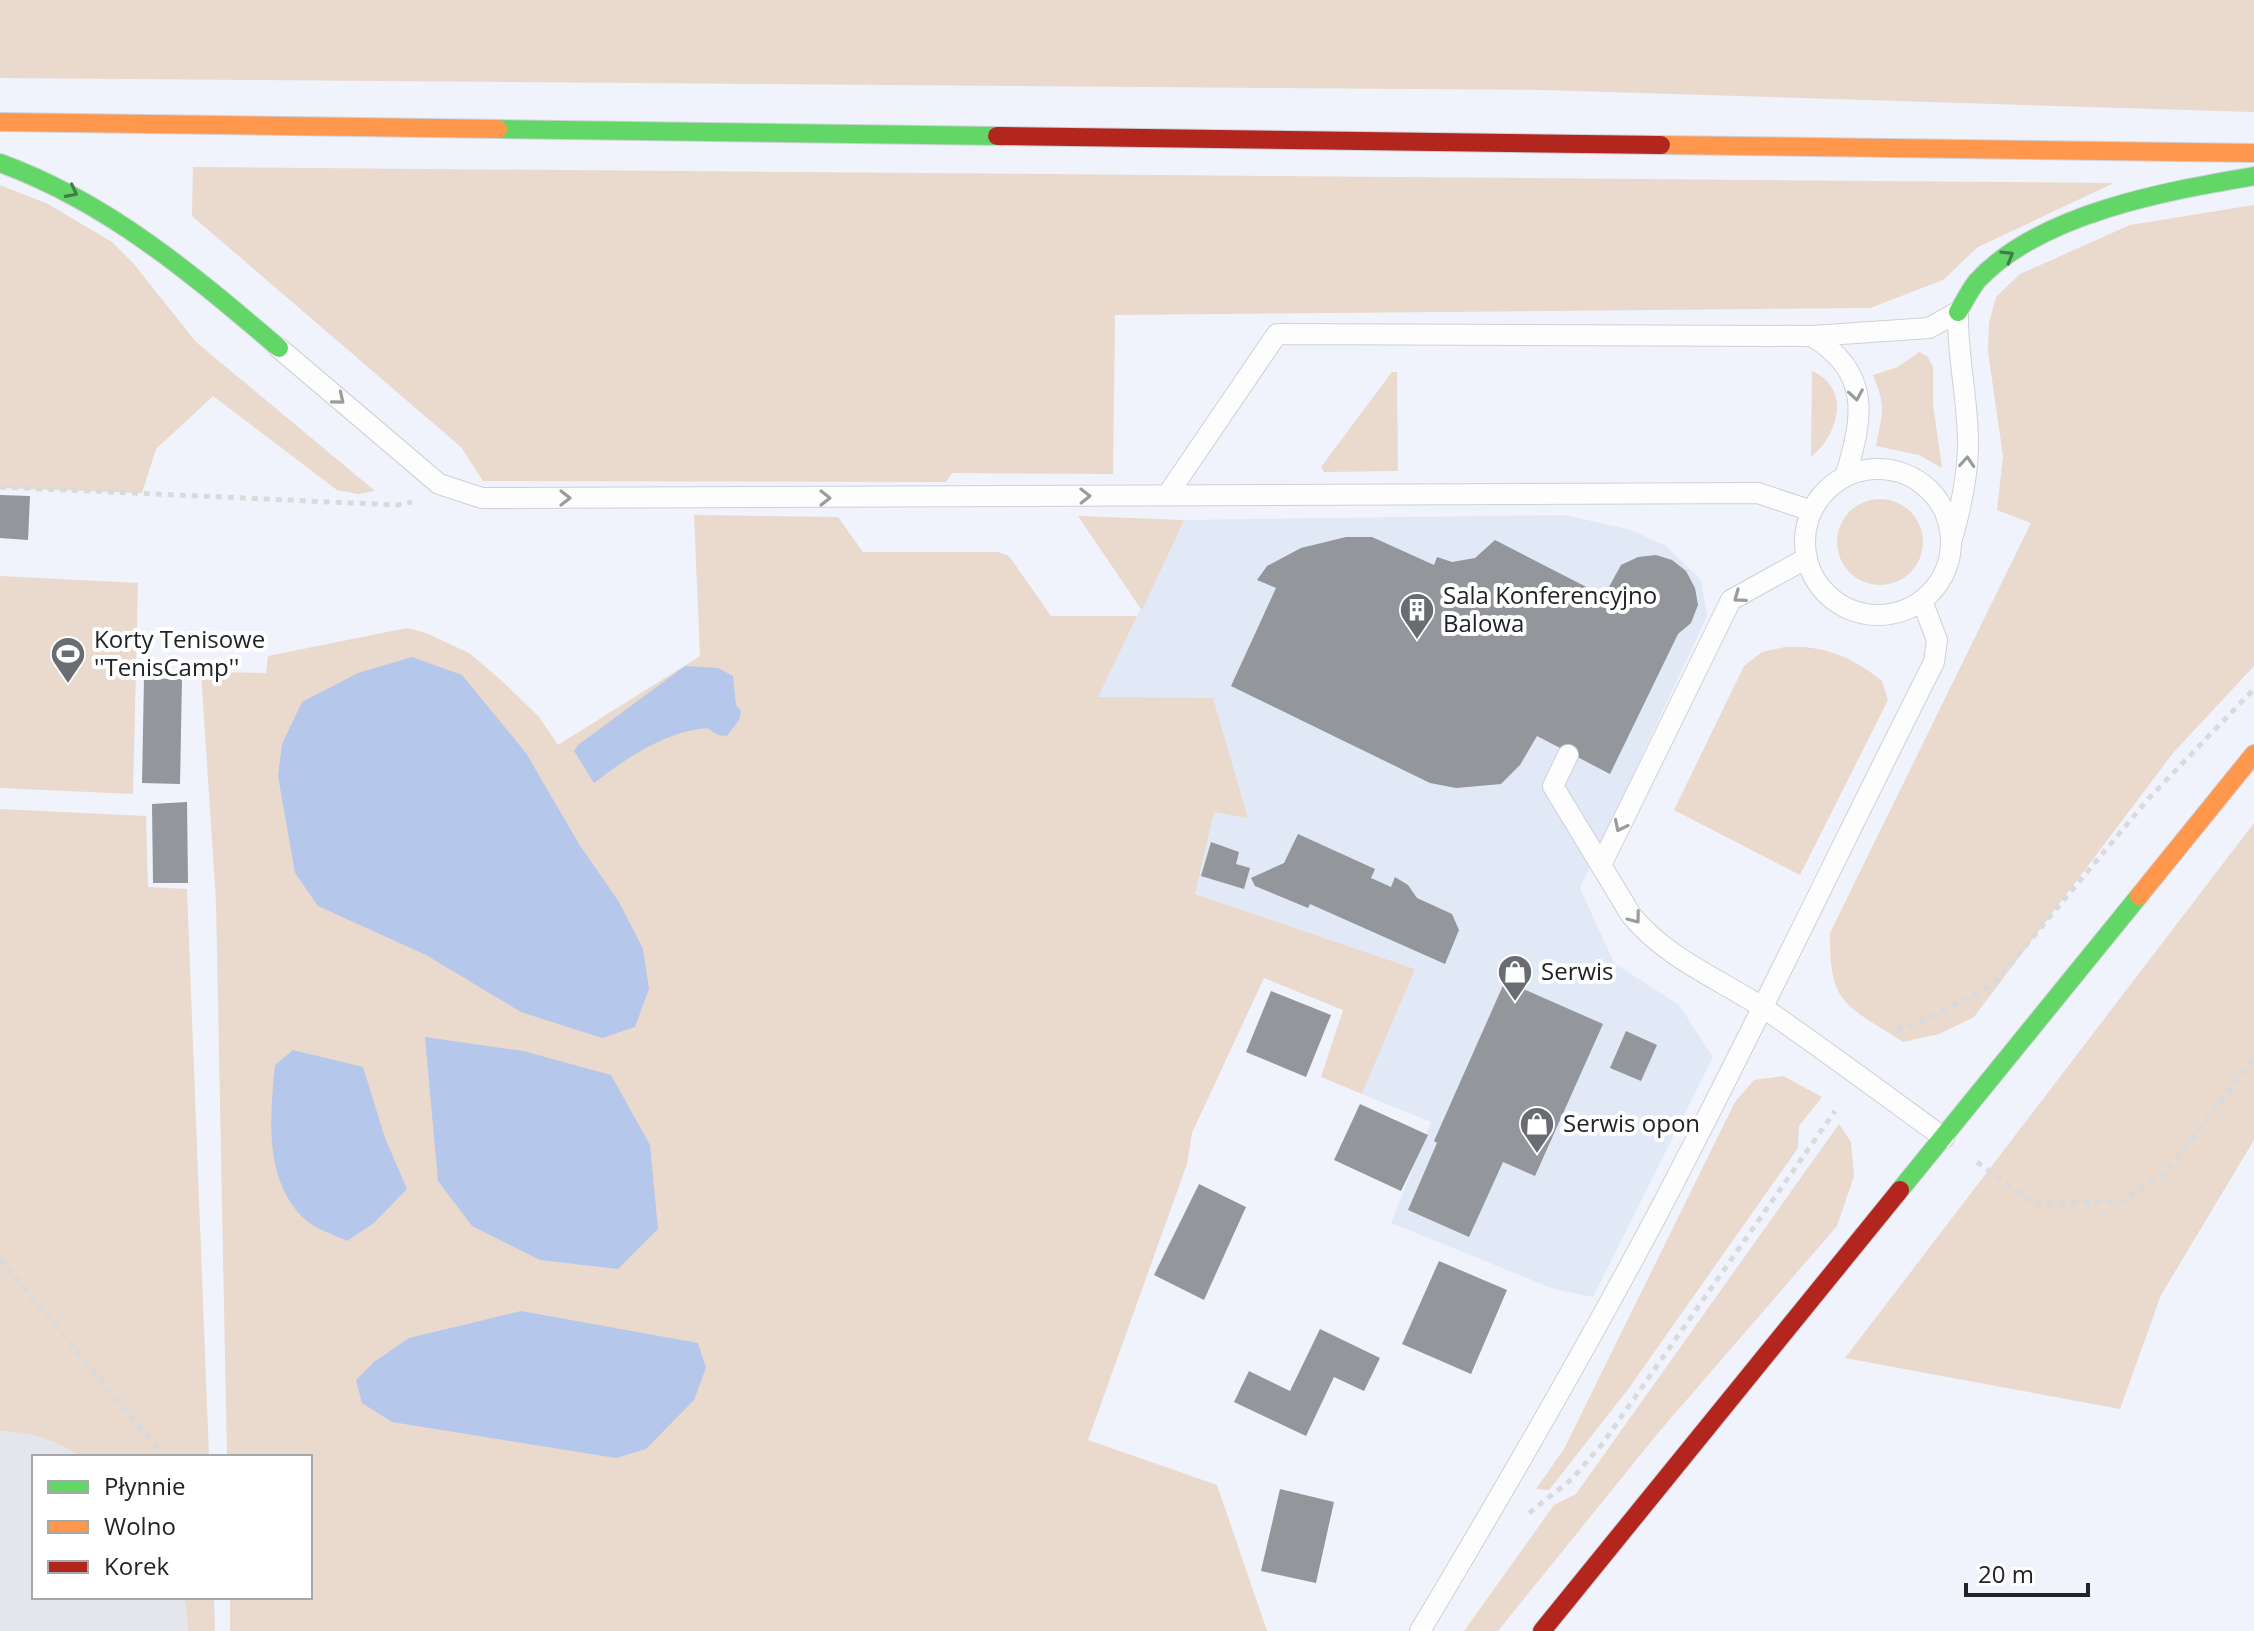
<svg xmlns="http://www.w3.org/2000/svg" width="2254" height="1631" font-family="'Open Sans',sans-serif">
<style>
.built{fill:#e1e8f6}
.green{fill:#ead9cd}
.water{fill:#b6c7ec}
.lines{fill:none;stroke-linecap:round;stroke-linejoin:round}
.runway{stroke:#e4e6eb;stroke-width:276}
.building{fill:#93969b}
.lane-casing{stroke:#cfd1d7;stroke-width:22}
.fast-casing{stroke:#cfd1d7;stroke-width:20}
.slow-casing{stroke:#cfd1d7;stroke-width:20}
.jam-casing{stroke:#cfd1d7;stroke-width:20}
.path{stroke:#d9dadc;stroke-width:5;stroke-dasharray:6 6;stroke-linecap:butt}
.lane{stroke:#fdfdfe;stroke-width:20}
.fast{stroke:#63d668;stroke-width:18}
.slow{stroke:#ff974d;stroke-width:18}
.jam{stroke:#b3261e;stroke-width:18}
.oneway{stroke:#427c48}
.oneway2{stroke:#9a9b9d}
.labels{text-anchor:middle;stroke-width:8;stroke-linejoin:round;paint-order:stroke}
.poi-label{font-size:24px;fill:#212327;stroke:#fff;text-anchor:start}
</style>
<rect width="100%" height="100%" fill="#f0f3fb"/>
<polygon class="built" points="1565,515 1631,530 1666,546 1701,580 1707,616 1580,888 1614,963 1679,1005 1713,1057 1593,1297 1554,1289 1391,1223 1431,1122 1362,1094 1415,969 1195,894 1214,811 1247,817 1097,698 1184,520"/>
<g class="green">
<polygon points="0,0 2254,0 2254,112 1543,90 0,78"/>
<polygon points="193,167 2114,183 1978,247 1943,280 1870,308 1115,315 1113,474 952,473 946,482 483,481 461,447 192,216"/>
<polygon points="0,185 48,204 112,242 133,263 196,342 375,491 358,494 337,490 213,396 156,449 142,493 0,488"/>
<path d="M2254 205V666L2173 753 1974 1017 1939 1034 1903 1042C1847 1005 1829 1007 1830 933L2031 523 1997 510 2003 456 1988 352 1989 323 1996 297 2020 274 2130 225Z"/>
<path d="M1919 352 1927 356 1933 367V404L1942 468 1919 455 1876 446C1882 415 1887 408 1873 375L1898 367Z"/>
<path d="M1812 371C1852 389 1838 435 1811 457Z"/>
<polygon points="1392,372 1397,372 1398,471 1324,472 1321,467"/>
<circle cx="1880" cy="542" r="43"/>
<polygon points="694,515 838,517 863,552 998,552 1009,556 1051,616 1137,616 1098,697 1213,698 1248,818 1214,812 1195,894 1415,969 1362,1094 1321,1077 1343,1010 1264,978 1192,1133 1187,1164 1088,1440 1217,1485 1267,1631 230,1631 230,1597 310,1597 310,1457 227,1457 216,902 201,672 266,673 268,656 407,628 426,633 469,653 501,680 539,717 558,745 700,656"/>
<polygon points="1078,516 1184,520 1142,610 1141,609"/>
<polygon points="0,576 138,583 133,794 0,788"/>
<path d="M1785 647C1824 645 1852 657 1882 681L1888 700 1800 875 1674 810 1744 666 1762 652Z"/>
<polygon points="0,809 146,816 148,887 187,889 209,1457 34,1457 34,1597 214,1597 215,1631 0,1631"/>
<polygon points="2254,823 2254,1140 2161,1295 2120,1409 1845,1358"/>
<polygon points="1783,1076 1822,1097 1799,1126 1798,1148 1629,1388 1549,1490 1536,1489 1564,1449 1735,1102 1754,1080"/>
<polygon points="1839,1124 1851,1142 1854,1176 1837,1226 1658,1433 1498,1631 1464,1631 1554,1505 1576,1494"/>
</g>
<g class="water">
<polygon points="412,657 462,675 526,753 579,844 619,902 643,949 649,989 635,1027 602,1038 521,1012 426,955 318,906 295,873 278,776 282,744 302,702 358,673"/>
<path d="M685 666 718 668 733 676 736 705 741 711 739 720 727 736 718 735 707 728C664 732 627 758 594 783L574 751 578 745Z"/>
<polygon points="425,1037 523,1051 611,1075 650,1145 658,1229 618,1269 540,1260 472,1226 438,1181"/>
<path d="M293 1050 363 1067 385 1138 407 1189 374 1223 347 1241C335 1235 318 1230 308 1222 263 1183 270 1118 275 1065Z"/>
<polygon points="521,1311 698,1343 706,1368 694,1400 646,1449 616,1458 392,1422 362,1403 356,1380 374,1362 409,1338"/>
</g>
<g class="lines">
<polyline class="runway" points="0,1569 50,1631"/>
</g>
<g class="building">
<polygon points="0,495 30,496 28,540 0,538"/>
<polygon points="1346,537 1372,537 1434,565 1437,557 1452,562 1475,558 1495,540 1604,596 1621,565 1638,557 1656,555 1672,560 1686,571 1695,588 1698,605 1691,623 1678,634 1610,774 1537,736 1520,765 1501,784 1456,788 1430,783 1231,686 1276,588 1257,580 1267,566 1301,548"/>
<polygon points="144,678 182,679 180,784 142,783"/>
<polygon points="187,802 188,883 153,883 152,804"/>
<polygon points="1298,834 1375,869 1371,878 1391,887 1395,877 1408,885 1417,898 1452,914 1459,930 1445,964 1310,904 1308,908 1255,886 1251,878 1284,863"/>
<polygon points="1211,842 1239,852 1236,864 1250,868 1244,889 1201,876"/>
<polygon points="1505,981 1603,1024 1535,1176 1503,1162 1469,1237 1408,1210 1437,1143 1434,1141"/>
<polygon points="1271,991 1331,1015 1306,1077 1246,1052"/>
<polygon points="1626,1031 1657,1045 1641,1081 1610,1068"/>
<polygon points="1360,1104 1428,1135 1401,1191 1334,1160"/>
<polygon points="1199,1184 1246,1207 1204,1300 1154,1275"/>
<polygon points="1439,1261 1507,1290 1471,1374 1402,1344"/>
<polygon points="1320,1329 1380,1358 1364,1391 1334,1377 1306,1436 1234,1402 1249,1371 1290,1391"/>
<polygon points="1280,1489 1334,1502 1316,1583 1261,1571"/>
</g>
<g class="lines">
<defs>
<g id="lane">
<path d="M1812 336C1871 373 1864 416 1845 477"/>
<polyline points="279,348 439,484 482,498 1758,493 1812,511"/>
<circle cx="1878" cy="542" r="73"/>
<path d="M1168 494 1277 334 1812 336 1929 328 1958 312C1957 358 1969 403 1968 448 1967 480 1961 508 1952 539"/>
<path d="M1568 755 1553 786 1631 915C1667 959 1718 978 1765 1009 1826 1051 1885 1095 1944 1138"/>
<polyline points="1601,865 1731,600 1807,558"/>
<path d="M1420 1631C1502 1494 1582 1356 1657 1215 1753 1032 1841 846 1934 662L1937 640 1922 601"/>
</g>
<g id="fast">
<polyline points="498,129 997,136"/>
<path d="M0 163C109 203 192 274 279 348"/>
<path d="M1958 312C1964 302 1970 290 1977 281 2040 213 2167 191 2254 176"/>
<polyline points="1900,1190 2139,896"/>
</g>
<g id="slow">
<polyline points="0,122 498,129"/>
<polyline points="1661,145 2254,153"/>
<polyline points="2139,896 2254,754"/>
</g>
<g id="jam">
<polyline points="997,136 1661,145"/>
<polyline points="1542,1631 1900,1190"/>
</g>
</defs>
<use href="#lane" class="lane-casing"/>
<use href="#fast" class="fast-casing"/>
<use href="#slow" class="slow-casing"/>
<use href="#jam" class="jam-casing"/>
<g class="path">
<polyline points="0,487 397,505 412,502"/>
<polyline points="1897,1029 1916,1024 1992,986 2149,798 2254,689"/>
<polyline points="1977,1162 2034,1204 2122,1201 2165,1173 2254,1059"/>
<polyline points="0,1259 165,1457"/>
<polyline points="1529,1513 1572,1479 1603,1443 1835,1111"/>
</g>
<use href="#lane" class="lane"/>
<use href="#fast" class="fast"/>
<use href="#slow" class="slow"/>
<use href="#jam" class="jam"/>
</g>
<defs><path id="oneway-chevron" d="M-2-3.5L2.5 0L-2 3.5" fill="none" stroke-width="1.6" stroke-linecap="round" stroke-linejoin="round" transform="scale(2)"/></defs>
<g class="oneway">
<use href="#oneway-chevron" transform="translate(72 192) rotate(27)"/>
<use href="#oneway-chevron" transform="translate(2008 256) rotate(-31)"/>
</g>
<g class="oneway2">
<use href="#oneway-chevron" transform="translate(1856 395) rotate(81)"/>
<use href="#oneway-chevron" transform="translate(339 399) rotate(40)"/>
<use href="#oneway-chevron" transform="translate(1967 462) rotate(-86)"/>
<use href="#oneway-chevron" transform="translate(1085 496) rotate(-1)"/>
<use href="#oneway-chevron" transform="translate(565 498)"/>
<use href="#oneway-chevron" transform="translate(825 498)"/>
<use href="#oneway-chevron" transform="translate(1739 597) rotate(144)"/>
<use href="#oneway-chevron" transform="translate(1620 826) rotate(116)"/>
<use href="#oneway-chevron" transform="translate(1635 918) rotate(53)"/>
</g>
<defs>
<symbol id="building-pin" viewBox="-11 -11 22 30"><path d="M0 17L-7.5 6A9.5 9.5 0 1 1 7.5 6Z" fill="#696c71" stroke="#fff"/><path d="M-4-6H4V6H1V3H-1V6H-4ZM-2.5-4.3h1.7v1.8h-1.7ZM.8-4.3h1.7v1.8H.8ZM-2.5-1h1.7V.8h-1.7ZM.8-1h1.7V.8H.8Z" fill="#fff"/></symbol>
<symbol id="stadium-pin" viewBox="-11 -11 22 30"><path d="M0 17L-7.5 6A9.5 9.5 0 1 1 7.5 6Z" fill="#696c71" stroke="#fff"/><path d="M0-5a6.5 5 0 1 0 0 10a6.5 5 0 1 0 0-10ZM-3.5-1.8h7v3.6h-7Z" fill="#fff"/></symbol>
<symbol id="shop-pin" viewBox="-11 -11 22 30"><path d="M0 17L-7.5 6A9.5 9.5 0 1 1 7.5 6Z" fill="#696c71" stroke="#fff"/><path d="M-5-2.5h2.3a2.7 3.5 0 0 1 5.4 0H5L5.5 6h-11ZM-1.5-2.5h3a1.5 2.3 0 0 0-3 0Z" fill="#fff"/></symbol>
</defs>
<g fill-rule="evenodd">
<use href="#building-pin" x="1397" y="590" width="40" height="54"/>
<use href="#stadium-pin" x="48" y="634" width="40" height="54"/>
<use href="#shop-pin" x="1495" y="952" width="40" height="54"/>
<use href="#shop-pin" x="1517" y="1104" width="40" height="54"/>
</g>
<g class="labels">
<g class="poi-label">
<text x="1443" y="604">Sala Konferencyjno<tspan x="1443" dy="28">Balowa</tspan></text>
<text x="94" y="648">Korty Tenisowe<tspan x="94" dy="28">''TenisCamp''</tspan></text>
<text x="1541" y="980">Serwis</text>
<text x="1563" y="1132">Serwis opon</text>
</g>
</g>
<rect x="32" y="1455" width="280" height="144" fill="#ffffff" stroke="#a6a7a9" stroke-width="2"/>
<rect x="48" y="1481" width="40" height="12" fill="#63d668" stroke="#a6a7a9" stroke-width="2"/>
<text x="104" y="1495" font-size="24" fill="#212327">Płynnie</text>
<rect x="48" y="1521" width="40" height="12" fill="#ff974d" stroke="#a6a7a9" stroke-width="2"/>
<text x="104" y="1535" font-size="24" fill="#212327">Wolno</text>
<rect x="48" y="1561" width="40" height="12" fill="#b3261e" stroke="#a6a7a9" stroke-width="2"/>
<text x="104" y="1575" font-size="24" fill="#212327">Korek</text>
<path d="M1966 1583v12h122v-12" fill="none" stroke="#212327" stroke-width="4"/>
<text x="1978" y="1583" font-size="24" fill="#212327" stroke="#ffffff" stroke-width="6" paint-order="stroke">20 m</text>
</svg>
